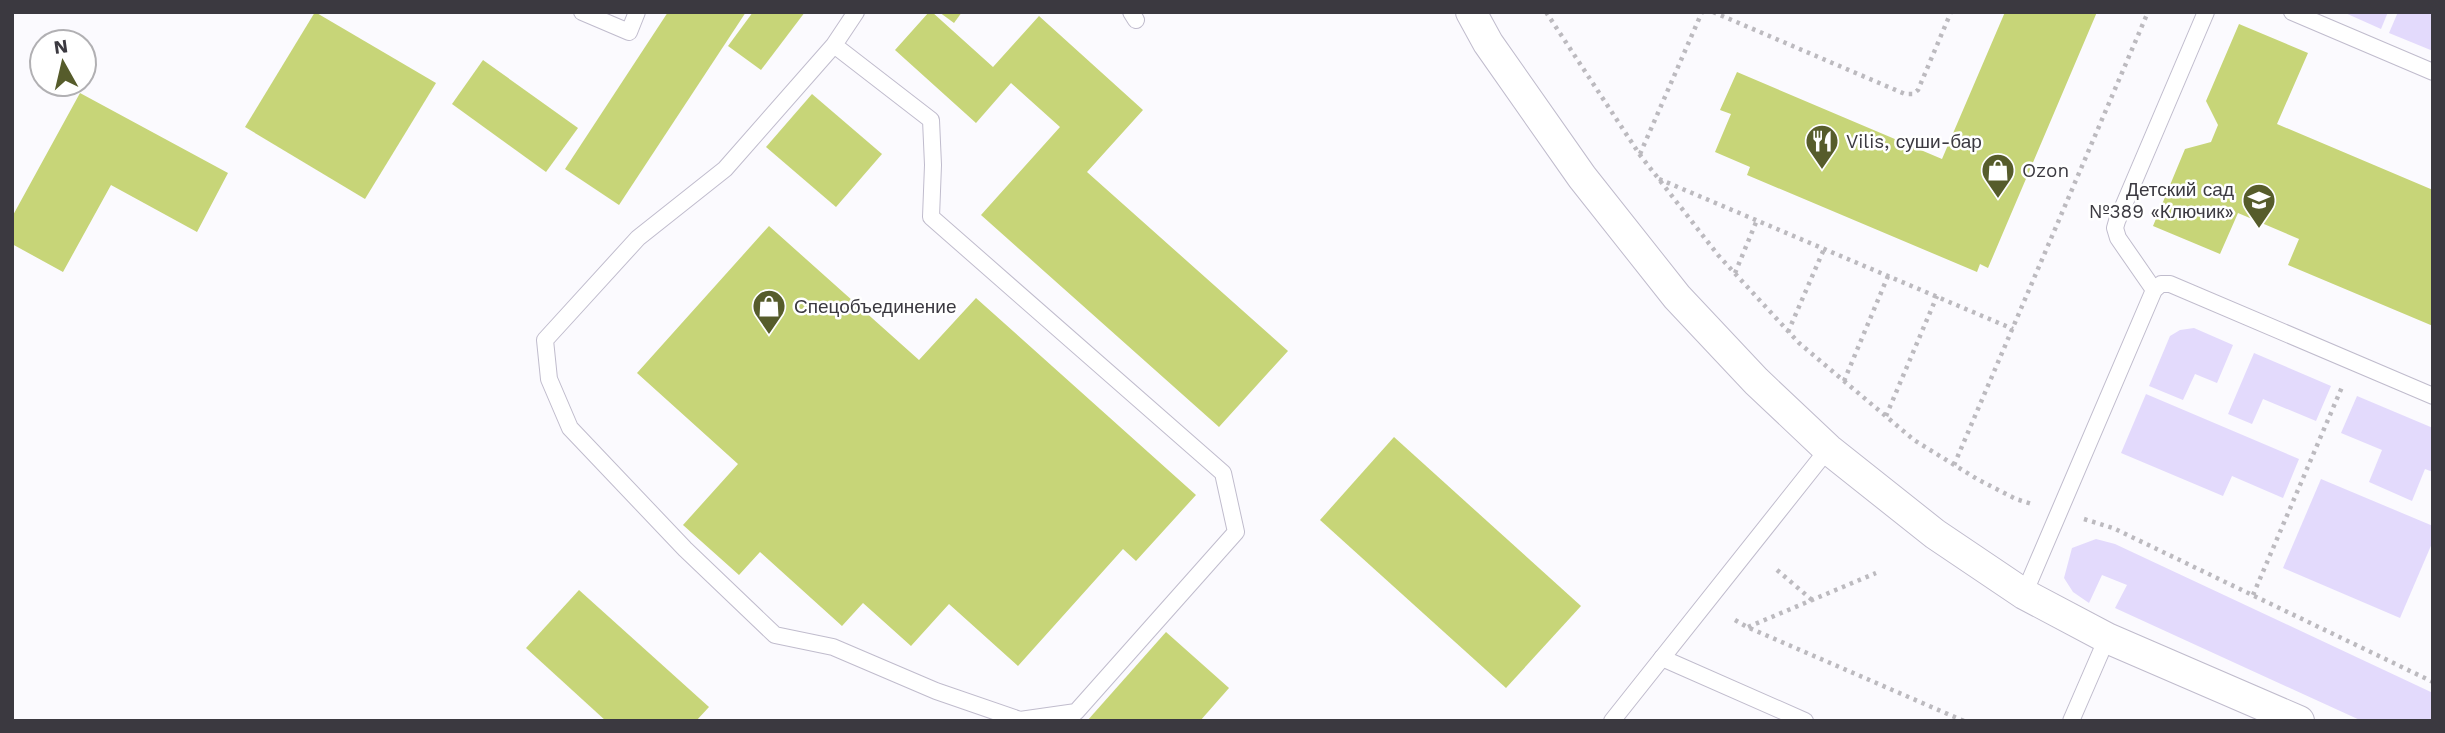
<svg xmlns="http://www.w3.org/2000/svg" width="2445" height="733" font-family="'Work Sans',sans-serif">
<style>
.green{fill:#e3dafc}
.building{fill:#c7d578}
.lines{fill:none;stroke-linecap:round;stroke-linejoin:round}
.service-casing{stroke:#c0bccd;stroke-width:18}
.minor-casing{stroke:#c0bccd;stroke-width:32}
.path{stroke:#bcbabf;stroke-width:4.5;stroke-dasharray:3.5 5;stroke-linecap:butt}
.service{stroke:#fff;stroke-width:16}
.minor{stroke:#fff;stroke-width:30}
.labels{text-anchor:middle;stroke-width:5;stroke-linejoin:round;paint-order:stroke}
.poi-label{font-size:19px;fill:#3b3940;stroke:#fff;text-anchor:start}
</style>
<rect width="100%" height="100%" fill="#fbfafe"/>
<g class="green">
<polygon points="2343,12 2388,12 2381,29"/>
<polygon points="2398,12 2433,12 2433,51 2389,33"/>
<polygon points="2194,328 2233,345 2217,383 2195,374 2183,400 2149,386 2170,336 2180,330"/>
<polygon points="2254,353 2331,386 2316,421 2263,399 2252,424 2228,414"/>
<polygon points="2146,394 2299,459 2283,498 2232,476 2223,496 2121,453"/>
<polygon points="2357,396 2433,428 2433,472 2425,469 2412,501 2369,482 2382,450 2341,433"/>
<polygon points="2321,479 2433,526 2433,541 2400,618 2283,568"/>
<polygon points="2096,539 2115,544 2433,693 2433,721 2362,721 2115,608 2127,585 2102,575 2089,603 2073,592 2064,578 2072,548"/>
</g>
<g class="building">
<polygon points="315,12 436,83 365,199 245,127"/>
<polygon points="668,12 746,12 619,205 565,169"/>
<polygon points="753,12 805,12 761,70 728,46"/>
<polygon points="929,12 932,12 993,67 1039,16 1143,110 1087,172 1288,351 1219,427 981,215 1060,127 1011,83 976,123 895,50"/>
<polygon points="939,12 962,12 954,23"/>
<polygon points="2005,12 2097,12 1988,268 1980,264 1977,272 1747,175 1750,167 1715,152 1731,114 1720,110 1737,72 1942,159"/>
<polygon points="2239,24 2308,53 2277,124 2433,190 2433,326 2288,265 2299,239 2238,213 2220,254 2153,226 2185,149 2211,142 2218,125 2206,101"/>
<polygon points="483,60 578,128 546,172 452,104"/>
<polygon points="80,93 228,173 197,232 111,185 63,272 12,244 12,217"/>
<polygon points="812,94 882,154 836,207 766,147"/>
<polygon points="769,226 919,360 976,298 1196,495 1136,561 1123,549 1018,666 949,604 911,646 863,603 842,626 760,552 739,575 683,525 738,464 637,373"/>
<polygon points="1394,437 1581,606 1506,688 1320,520"/>
<polygon points="579,590 709,707 696,721 606,721 526,648"/>
<polygon points="1166,632 1229,688 1200,721 1087,721"/>
</g>
<g class="lines">
<defs>
<g id="service">
<polyline points="582,12 629,32 637,12"/>
<polyline points="1131,12 1136,20"/>
<polyline points="2292,12 2433,72"/>
<polyline points="834,45 931,120 933,165 931,217 1223,473 1236,532 1076,712 1020,720 936,691 833,647 775,635 685,549 570,428 549,379 545,340 638,238 725,169 834,45 856,12"/>
<polyline points="2154,290 2118,238 2115,228 2117,221 2206,12"/>
<polyline points="2024,594 2154,290 2161,284 2170,284 2433,396"/>
<polyline points="1662,658 1805,721"/>
<polyline points="1612,721 1828,449"/>
<polyline points="2071,721 2107,638"/>
</g>
<polyline id="minor" points="1471,12 1488,43 1582,177 1677,297 1756,381 1828,449 1935,534 2024,594 2107,638 2299,721"/>
</defs>
<use href="#service" class="service-casing"/>
<use href="#minor" class="minor-casing"/>
<g class="path">
<polyline points="1546,12 1640,155 1718,255 1799,343 1914,440 1977,479 2016,499 2032,504"/>
<polyline points="1713,12 1905,94 1913,94 1918,90 1951,12"/>
<polyline points="1640,154 1702,12"/>
<polyline points="1659,179 2013,329"/>
<polyline points="1735,273 1757,220"/>
<polyline points="1788,332 1824,249"/>
<polyline points="1844,381 1888,276"/>
<polyline points="1886,416 1937,296"/>
<polyline points="1954,465 2148,12"/>
<polyline points="2084,519 2113,528 2433,682"/>
<polyline points="1777,570 1812,600"/>
<polyline points="2253,595 2342,387"/>
<polyline points="1735,620 1747,627 1964,721"/>
<polyline points="1748,627 1876,573"/>
</g>
<use href="#service" class="service"/>
<use href="#minor" class="minor"/>
</g>
<defs>
<symbol id="restaurant-pin" viewBox="-11 -11 22 30"><path d="M0 17L-7.5 6A9.5 9.5 0 1 1 7.5 6Z" fill="#565c2b" stroke="#fff"/><path d="M-5-6h1v4h1v-4h1v4h1v-4h1v5L-1.5 .5V6h-2V.5L-5-1ZM5-6V6H3V1.5H1.5Q1.5-4 5-6Z" fill="#fff"/></symbol>
<symbol id="shop-pin" viewBox="-11 -11 22 30"><path d="M0 17L-7.5 6A9.5 9.5 0 1 1 7.5 6Z" fill="#565c2b" stroke="#fff"/><path d="M-5-2.5h2.3a2.7 3.5 0 0 1 5.4 0H5L5.5 6h-11ZM-1.5-2.5h3a1.5 2.3 0 0 0-3 0Z" fill="#fff"/></symbol>
<symbol id="school-pin" viewBox="-11 -11 22 30"><path d="M0 17L-7.5 6A9.5 9.5 0 1 1 7.5 6Z" fill="#565c2b" stroke="#fff"/><path d="M0-5L7-2L0 1L-7-2ZM-4 1L0 2.5L4 1V4Q0 6-4 4Z" fill="#fff"/></symbol>
</defs>
<g fill-rule="evenodd">
<use href="#restaurant-pin" x="1803" y="122" width="38" height="52"/>
<use href="#shop-pin" x="1979" y="151" width="38" height="52"/>
<use href="#school-pin" x="2240" y="181" width="38" height="52"/>
<use href="#shop-pin" x="750" y="287" width="38" height="52"/>
</g>
<g class="labels">
<g class="poi-label">
<text x="1846" y="148">Vilis, суши-бар</text>
<text x="2022" y="177">Ozon</text>
<text x="2234" y="196" text-anchor="end">Детский сад<tspan x="2234" dy="22">№389 «Ключик»</tspan></text>
<text x="794" y="313">Спецобъединение</text>
</g>
</g>
<rect width="2445" height="733" fill="none" stroke="#3b3940" stroke-width="28"/>
<g transform="translate(63 63) rotate(352)"><circle r="33" fill="#ffffff" stroke="#b1b0b3" stroke-width="2"/>
<path d="M0-5L12 26L0 18L-12 26Z" fill="#565c2b"/>
<text y="-10" font-size="19" font-weight="bold" text-anchor="middle" fill="#3b3940">N</text>
</g>
</svg>
